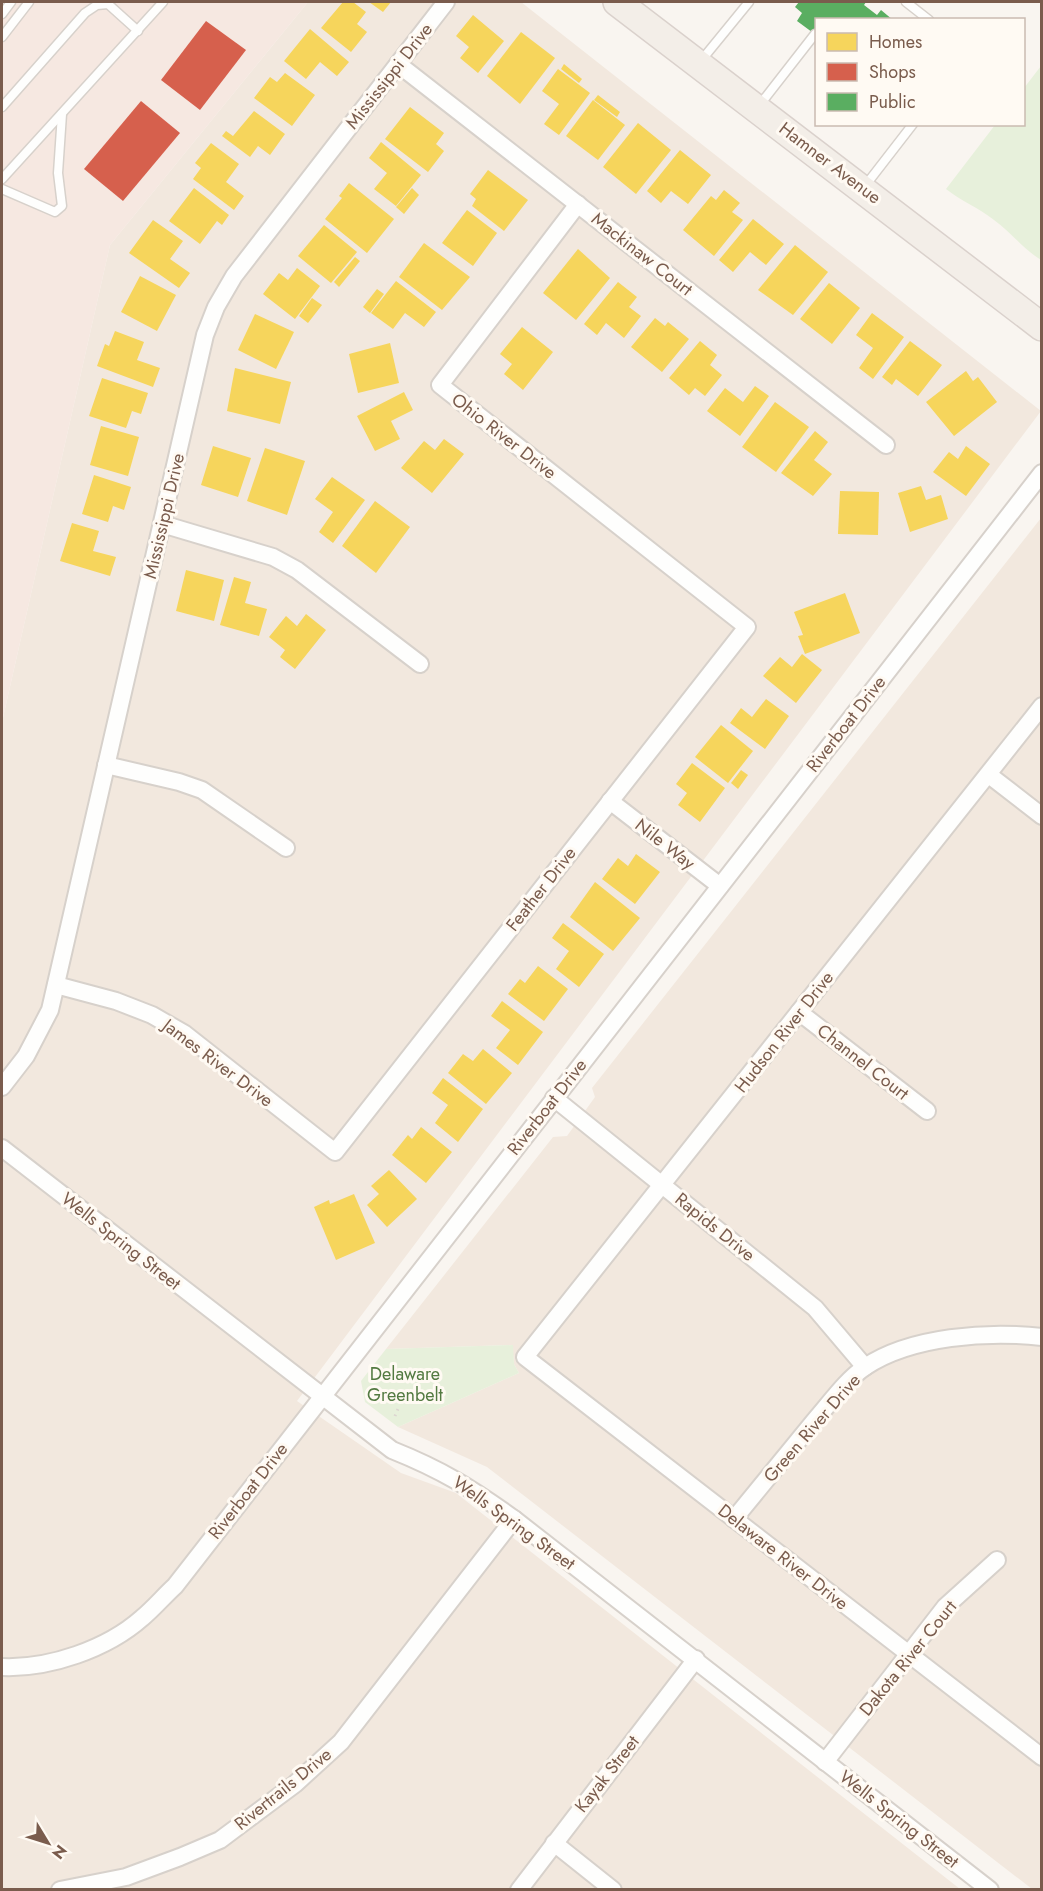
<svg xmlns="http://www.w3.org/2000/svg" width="1043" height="1891" font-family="Jost,sans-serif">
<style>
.residential{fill:#f2e8de}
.commercial{fill:#f6e8e1}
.green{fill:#e7f0db}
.homes{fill:#f6d55c}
.shops{fill:#d6604d}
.public{fill:#5aae61}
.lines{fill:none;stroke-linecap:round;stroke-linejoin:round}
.service-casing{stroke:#d7d1cb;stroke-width:11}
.minor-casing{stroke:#d7d1cb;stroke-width:20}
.primary-casing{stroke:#dad1cc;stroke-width:30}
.path{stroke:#dcd5d0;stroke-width:3;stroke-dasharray:1.5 4.5;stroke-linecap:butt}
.service{stroke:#fefefd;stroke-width:8}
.minor{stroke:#fefefd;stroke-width:16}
.primary{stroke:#f3eee8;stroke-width:27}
.labels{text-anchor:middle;stroke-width:6;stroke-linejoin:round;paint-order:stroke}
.street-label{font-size:18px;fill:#7a5c4d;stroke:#fffaf3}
.park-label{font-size:18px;fill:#537a41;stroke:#fffaf3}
</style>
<rect width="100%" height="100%" fill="#f9f5f0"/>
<g class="residential">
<polygon points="308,2 521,2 1041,411 297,1401 401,1473 456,1493 960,1889 2,1890 2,722 110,245"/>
<polygon points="1041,518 1041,1889 1032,1889 487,1467 398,1427 519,1373 514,1364 512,1345 386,1349 553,1137 567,1136 595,1097 592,1088"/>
</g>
<polygon class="commercial" points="2,2 308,2 110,245 2,722"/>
<g class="green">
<path d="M1041 66V260C1023 249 1011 232 994 220 979 208 961 201 946 189L995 125 1024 124V88Z"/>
<polygon points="513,1345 514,1364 519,1373 398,1427 365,1402 361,1381 386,1349"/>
</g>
<g class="homes">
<polygon points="343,2 353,2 366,12 357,24 367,32 351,52 321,28"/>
<polygon points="369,2 391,2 383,12"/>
<polygon points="473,15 504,41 478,73 460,58 469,47 456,36"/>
<polygon points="310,29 349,62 337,76 320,62 306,79 284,61"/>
<polygon points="521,32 555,58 520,104 487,76"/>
<polygon points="564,64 582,79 579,83 561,69"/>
<polygon points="558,69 590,93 559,135 544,124 559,104 542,91"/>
<polygon points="285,73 315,95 292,126 254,98 270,77 277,82"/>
<polygon points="598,95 620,112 617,117 594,100"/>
<polygon points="593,100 625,125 598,160 566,136"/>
<polygon points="410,107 444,133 436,144 444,151 428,172 385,139"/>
<polygon points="254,111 285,134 270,155 258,146 250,157 222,136 226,131 233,136"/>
<polygon points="638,123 671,150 636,194 603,167"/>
<polygon points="381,142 421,175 396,206 374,189 387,173 369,158"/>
<polygon points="211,143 239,164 226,182 244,196 234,210 193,179 201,168 195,163"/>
<polygon points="680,150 711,175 688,204 671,191 661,203 647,191"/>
<polygon points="488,170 528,200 504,231 472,206 476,199 470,194"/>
<polygon points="349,183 394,219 367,253 325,219 342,198 339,196"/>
<polygon points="194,188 229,215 222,225 217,221 200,244 169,221"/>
<polygon points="412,188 419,195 404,214 396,207"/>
<polygon points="724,190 740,203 732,212 743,220 714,256 683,230 711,196 716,200"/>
<polygon points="467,210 497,233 473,266 442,243"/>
<polygon points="753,219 784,244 766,265 750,252 733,272 719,260"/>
<polygon points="153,220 183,241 170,259 190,273 179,288 129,253"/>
<polygon points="324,225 357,252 331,283 298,256"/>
<polygon points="424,243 470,277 442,310 399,277"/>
<polygon points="795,245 828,272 793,315 758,290"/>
<polygon points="578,249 610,278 576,320 543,293"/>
<polygon points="355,257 360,261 339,287 334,282"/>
<polygon points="297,268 320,286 295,319 263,294 279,273 288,280"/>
<polygon points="140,276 176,295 157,331 121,312"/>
<polygon points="396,281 436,312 424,327 405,313 393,329 371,313"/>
<polygon points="618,282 637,297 629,307 641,316 624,338 606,323 597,335 584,324"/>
<polygon points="829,283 860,308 832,344 800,319"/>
<polygon points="377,289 384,294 370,313 363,307"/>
<polygon points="312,298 322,305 308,323 299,316"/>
<polygon points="872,313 904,337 873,379 859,368 873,348 856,335"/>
<polygon points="255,314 294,332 276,369 238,350"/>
<polygon points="655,318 665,326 668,322 689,339 662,372 631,347"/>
<polygon points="522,327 553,352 523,390 504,374 512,364 500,354"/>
<polygon points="115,331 144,342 137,360 160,368 153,387 97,366 105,344 109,346"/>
<polygon points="700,341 717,355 710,365 722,375 705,396 695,388 689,395 669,378"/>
<polygon points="910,341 942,365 918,396 896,379 892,385 882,377"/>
<polygon points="390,343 399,383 358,393 349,354"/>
<polygon points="235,368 291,382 280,424 227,411"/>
<polygon points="966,371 973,381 978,377 997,402 954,436 926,402"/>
<polygon points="102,378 148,393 141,414 132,411 126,428 89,416"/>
<polygon points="755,386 769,396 740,436 707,411 725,388 743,402"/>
<polygon points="404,392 413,410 391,421 400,439 375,451 357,416"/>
<polygon points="775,402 809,427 776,472 742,447"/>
<polygon points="101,426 139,437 128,476 90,465"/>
<polygon points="815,431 828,442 814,460 832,474 813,496 781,473"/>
<polygon points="444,439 464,454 432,493 401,468 424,441 435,450"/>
<polygon points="213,446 251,458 238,497 201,485"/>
<polygon points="966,446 990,464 966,496 933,472 949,452 958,459"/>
<polygon points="265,448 305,461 287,515 247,501"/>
<polygon points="94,475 131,487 124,510 113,506 108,522 82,514"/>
<polygon points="332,477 365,500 333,543 319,532 333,512 315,499"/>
<polygon points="921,486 926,500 941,495 948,519 910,532 898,493"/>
<polygon points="840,491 879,492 878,535 838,534"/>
<polygon points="375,501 410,527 376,573 342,546"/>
<polygon points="72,523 99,531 93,551 116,557 110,576 60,561"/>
<polygon points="186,570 224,580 214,621 176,611"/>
<polygon points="234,577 251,582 245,603 267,609 259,636 220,625"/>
<polygon points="845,593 860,633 805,654 798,636 803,635 794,612"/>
<polygon points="306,614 326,630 295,669 280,657 285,650 269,637 286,616 297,626"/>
<polygon points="802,654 822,670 796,703 763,676 780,657 792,667"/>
<polygon points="766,699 789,716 765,749 730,723 741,708 752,717"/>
<polygon points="721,725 753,751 728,783 695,757"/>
<polygon points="692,763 725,788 700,822 678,805 687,793 676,784"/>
<polygon points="741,770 748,775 738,789 731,783"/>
<polygon points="636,854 660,872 635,904 602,879 618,858 628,866"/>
<polygon points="595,882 640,918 613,951 570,917"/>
<polygon points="563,923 604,954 579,987 556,969 569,951 552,938"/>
<polygon points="538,966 568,989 544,1021 508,994 520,979 525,983"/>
<polygon points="502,1001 543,1032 518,1065 496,1048 510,1030 491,1016"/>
<polygon points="483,1049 512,1073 486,1104 448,1073 463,1054 473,1061"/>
<polygon points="443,1078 483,1109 458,1142 435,1123 448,1105 432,1093"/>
<polygon points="421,1127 452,1152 426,1183 392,1155 408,1135 412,1139"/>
<polygon points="389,1170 417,1199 387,1227 367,1205 379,1194 371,1186"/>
<polygon points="354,1194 375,1243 336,1260 314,1207 329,1200 330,1204"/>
</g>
<g class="shops">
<polygon points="206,21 246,50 200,110 161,80"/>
<polygon points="141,101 180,133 123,201 84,169"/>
</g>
<polygon class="public" points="799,2 866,2 864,5 877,15 881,10 893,20 816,20 816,35 797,21 802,13 795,7"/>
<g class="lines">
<defs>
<g id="service">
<polyline points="906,2 929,20"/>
<polyline points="2,14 11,2"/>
<polyline points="2,37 29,2"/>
<polyline points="700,62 749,2"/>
<polyline points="2,107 85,13 97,5 108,4 138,31"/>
<polyline points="758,107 815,34"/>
<polyline points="2,179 163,2"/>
<polyline points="865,186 913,124"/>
<polyline points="2,189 55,212 62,206 58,173 62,114"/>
</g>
<g id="minor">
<polyline points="398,64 886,445"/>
<polyline points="162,524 273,557 297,570 420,664"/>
<polyline points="1042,706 525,1357 1042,1757"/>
<polyline points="106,765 179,782 202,790 286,848"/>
<polyline points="989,775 1042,816"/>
<polyline points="610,801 720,886"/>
<polyline points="56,985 116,1001 152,1015 185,1034 335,1152 747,627 440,385 578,204"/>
<polyline points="799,1012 927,1111"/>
<polyline points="2,1087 26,1056 50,1010 205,335 216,307 234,276 446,2"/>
<polyline points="554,1098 815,1308 865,1367"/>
<path d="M2 1148 392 1450C442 1470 471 1488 514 1519L990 1890"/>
<path d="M734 1519C761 1486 788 1453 815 1420 830 1403 846 1380 865 1367 911 1336 988 1331 1042 1337"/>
<path d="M2 1667C49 1669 107 1649 142 1618 154 1608 164 1596 175 1586L1042 473"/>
<polyline points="825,1762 945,1607 997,1560"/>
<polyline points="554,1843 613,1890"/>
<polyline points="60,1890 126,1877 180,1857 220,1840 295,1784 341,1742 514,1519"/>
<polyline points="519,1890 696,1659"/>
</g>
<polyline id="primary" points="617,2 1042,327"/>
</defs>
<use href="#service" class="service-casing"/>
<use href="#minor" class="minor-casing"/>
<use href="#primary" class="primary-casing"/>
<polyline class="path" points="395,1416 398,1409"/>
<use href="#service" class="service"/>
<use href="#minor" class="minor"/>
<use href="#primary" class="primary"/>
</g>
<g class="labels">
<g class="street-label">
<text transform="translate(389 76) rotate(-52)" y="6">Mississippi Drive</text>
<text transform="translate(830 163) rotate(37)" y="6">Hamner Avenue</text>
<text transform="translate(642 254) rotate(38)" y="6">Mackinaw Court</text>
<text transform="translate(504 436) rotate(38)" y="6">Ohio River Drive</text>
<text transform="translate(164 516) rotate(-77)" y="6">Mississippi Drive</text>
<text transform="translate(846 724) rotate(-52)" y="6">Riverboat Drive</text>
<text transform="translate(665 844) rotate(38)" y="6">Nile Way</text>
<text transform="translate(541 889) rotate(-52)" y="6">Feather Drive</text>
<text transform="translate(784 1032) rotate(-52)" y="6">Hudson River Drive</text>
<text transform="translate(863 1062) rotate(38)" y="6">Channel Court</text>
<text transform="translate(218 1063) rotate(37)" y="6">James River Drive</text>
<text transform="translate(547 1107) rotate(-52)" y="6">Riverboat Drive</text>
<text transform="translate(715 1227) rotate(39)" y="6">Rapids Drive</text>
<text transform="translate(121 1241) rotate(38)" y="6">Wells Spring Street</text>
<text transform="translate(812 1428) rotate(-49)" y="6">Green River Drive</text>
<text transform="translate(248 1491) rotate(-52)" y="6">Riverboat Drive</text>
<text transform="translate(514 1523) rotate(36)" y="6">Wells Spring Street</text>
<text transform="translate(783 1557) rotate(38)" y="6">Delaware River Drive</text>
<text transform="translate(908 1658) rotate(-51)" y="6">Dakota River Court</text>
<text transform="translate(607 1774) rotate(-52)" y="6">Kayak Street</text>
<text transform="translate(283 1789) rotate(-39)" y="6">Rivertrails Drive</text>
<text transform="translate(899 1819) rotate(38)" y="6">Wells Spring Street</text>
</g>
<g class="park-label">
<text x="405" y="1380">Delaware<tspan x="405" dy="21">Greenbelt</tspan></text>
</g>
</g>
<rect width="1043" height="1891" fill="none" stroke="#7a5c4d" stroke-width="6"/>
<rect x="815" y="18" width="210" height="108" fill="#fffaf3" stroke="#cabbb1" stroke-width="1.5"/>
<rect x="827" y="33" width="30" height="18" fill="#f6d55c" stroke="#cabbb1" stroke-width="1.5"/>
<text x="869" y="48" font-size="18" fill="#7a5c4d">Homes</text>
<rect x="827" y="63" width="30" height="18" fill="#d6604d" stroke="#cabbb1" stroke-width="1.5"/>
<text x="869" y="78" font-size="18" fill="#7a5c4d">Shops</text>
<rect x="827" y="93" width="30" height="18" fill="#5aae61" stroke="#cabbb1" stroke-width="1.5"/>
<text x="869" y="108" font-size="18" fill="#7a5c4d">Public</text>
<g transform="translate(48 1843) rotate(128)" stroke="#fffaf3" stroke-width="4.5" paint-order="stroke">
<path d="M0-4.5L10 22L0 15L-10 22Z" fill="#7a5c4d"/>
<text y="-9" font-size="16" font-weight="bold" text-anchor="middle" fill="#7a5c4d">N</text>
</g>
</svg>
